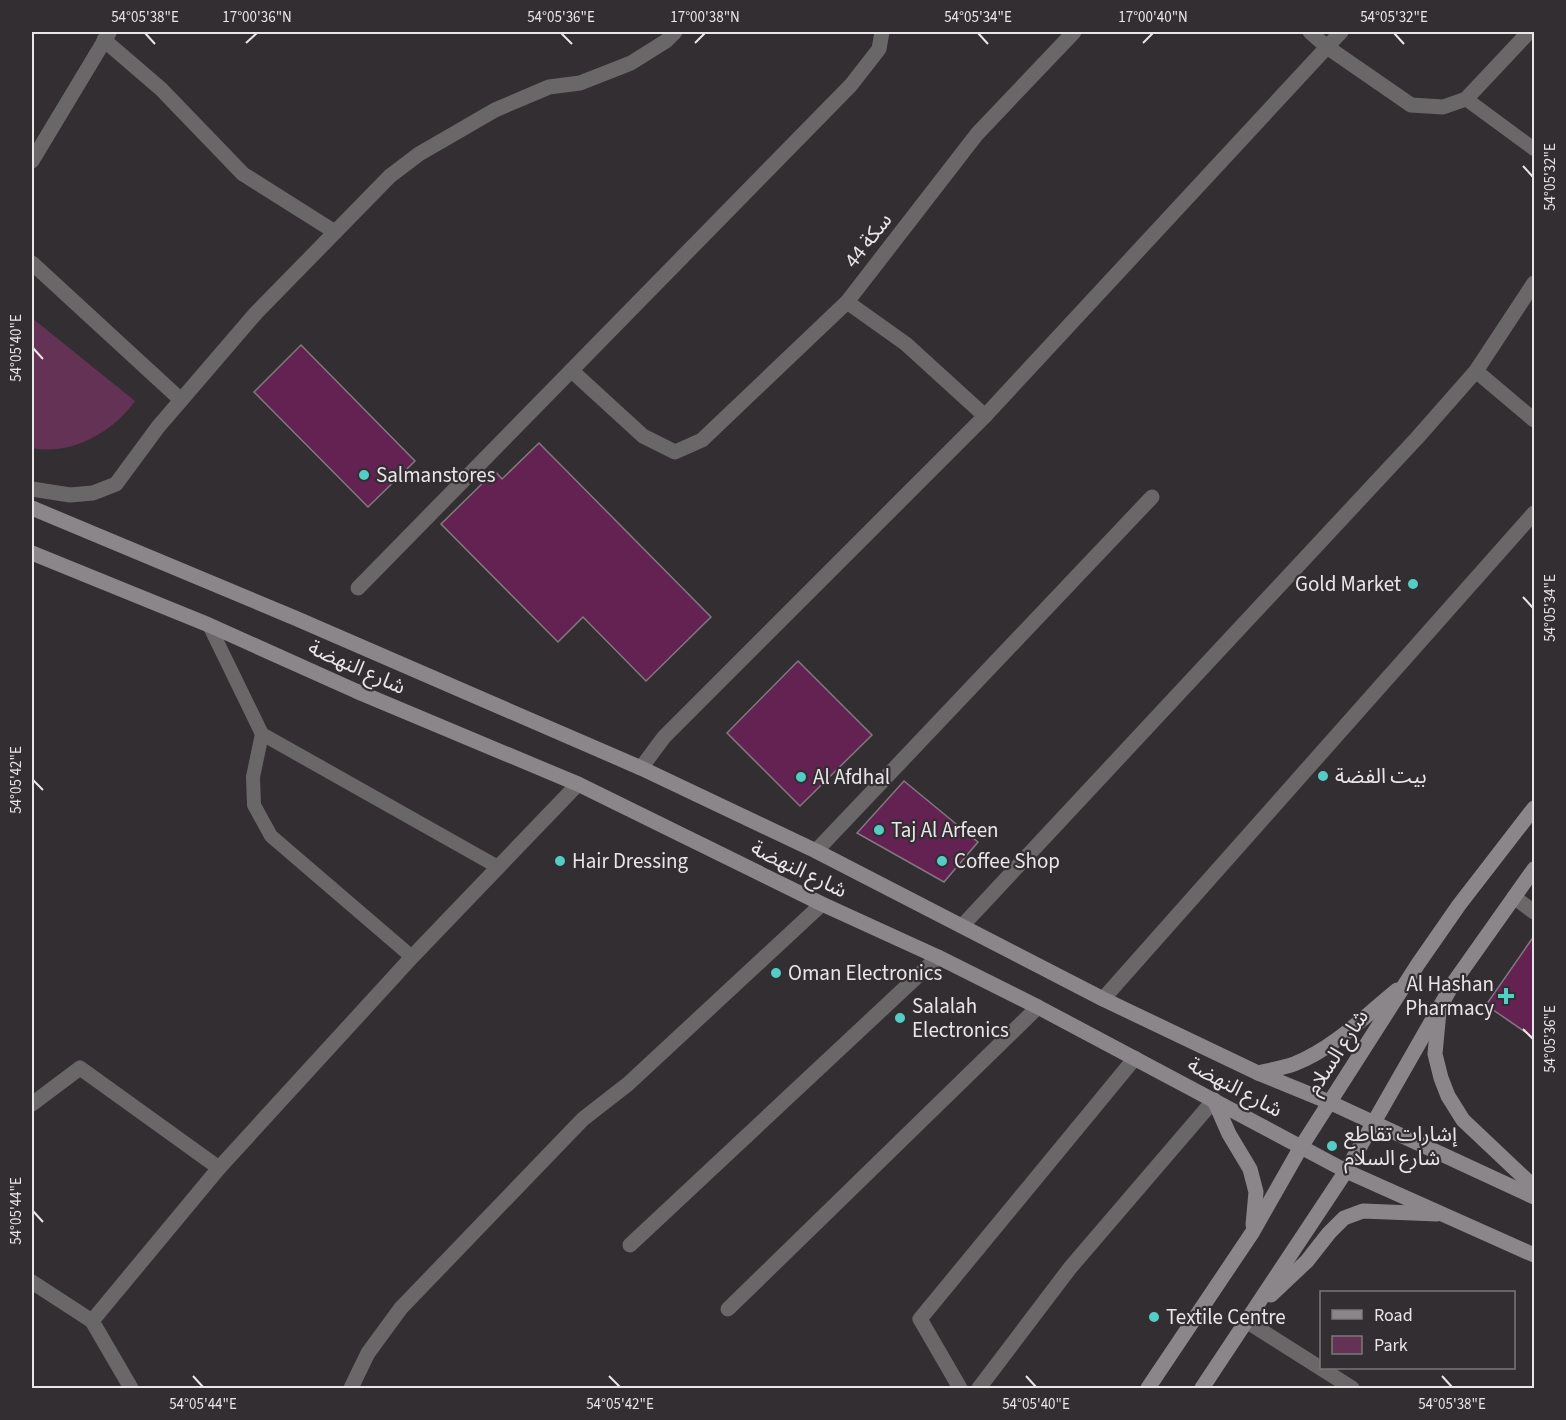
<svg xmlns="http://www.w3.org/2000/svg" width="1566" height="1420" font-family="'Source Sans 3','Noto Sans Arabic',sans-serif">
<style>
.green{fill:#643254}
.building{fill:#642252;stroke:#807a7e;stroke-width:1.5}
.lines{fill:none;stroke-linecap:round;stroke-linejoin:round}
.lane{stroke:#6a6769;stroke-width:14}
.street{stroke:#6a6769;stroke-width:15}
.secondary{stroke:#8a8689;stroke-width:15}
.ticks{fill:none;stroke:#e9e6e8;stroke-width:2}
.poi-dot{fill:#54cdc7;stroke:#332e31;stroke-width:2}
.labels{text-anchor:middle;stroke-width:4.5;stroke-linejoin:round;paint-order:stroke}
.street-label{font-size:21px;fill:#e9e6e8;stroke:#332e31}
.poi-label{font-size:21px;fill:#e9e6e8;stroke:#332e31;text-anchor:start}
.neatline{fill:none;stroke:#e9e6e8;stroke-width:2}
.ticks-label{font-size:15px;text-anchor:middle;fill:#e9e6e8}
</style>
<rect width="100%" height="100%" fill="#332e31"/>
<path class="green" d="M32 318 135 401C113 432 71 456 32 448Z"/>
<g class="building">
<polygon points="301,345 415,461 368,507 254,392"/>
<polygon points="539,443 711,617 646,681 583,617 558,642 441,524 495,471 502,479"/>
<polygon points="798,661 872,735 800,806 727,733"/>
<polygon points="904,781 978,842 944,882 857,833"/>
<polygon points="1534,936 1534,1038 1486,1005"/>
</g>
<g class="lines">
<g class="lane">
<polyline points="1466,99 1534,149"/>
<polyline points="209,625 262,734 498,867"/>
<polyline points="262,734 253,777 254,805 271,836 412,957"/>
</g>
<g class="street">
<polyline points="1310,32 1327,47 1411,105 1443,107 1466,99 1529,32"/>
<polyline points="104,40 161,89 243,174 335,232"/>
<polyline points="32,161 109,33"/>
<polyline points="32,263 181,400"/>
<polyline points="847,302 906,344 985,416"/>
<polyline points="572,371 643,436 675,452 702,440 847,302 977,134 1074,32"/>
<polyline points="1476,371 1534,420"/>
<polyline points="32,489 70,495 93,493 116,484 158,427 256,313 390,176 419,154 495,110 549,87 580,83 631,63 666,41 675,32"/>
<polyline points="358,588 851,85 879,49 882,32"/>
<polyline points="641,768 664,737 985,416 1341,32"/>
<polyline points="816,851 1152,497"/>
<polyline points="1514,897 1534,912"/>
<polyline points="962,926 1417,438 1476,371 1534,283"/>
<polyline points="1103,999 1534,513"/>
<polyline points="32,1104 80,1068 219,1168"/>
<polyline points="630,1245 938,957"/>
<polyline points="32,1282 92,1321 131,1388"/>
<polyline points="728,1309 1038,1007"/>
<polyline points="92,1321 219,1168 412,957 578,784"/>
<polyline points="1246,1321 1352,1388"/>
<polyline points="351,1388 368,1353 401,1308 583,1119 628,1084 822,904"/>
<polyline points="960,1388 920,1319 1135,1058"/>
<polyline points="979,1388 1070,1268 1214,1100"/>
</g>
<g class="secondary">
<polyline points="32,508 295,618 641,768 816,851 1103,999 1258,1073 1329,1102 1534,1197"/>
<polyline points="32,553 209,625 356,691 578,784 822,904 938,957 1038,1007 1346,1171 1534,1255"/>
<polyline points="1439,1011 1435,1054 1441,1078 1448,1096 1463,1120 1534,1187"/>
<path d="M1258 1073C1270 1070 1283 1068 1294 1064 1333 1049 1365 1016 1397 990"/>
<polyline points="1214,1100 1229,1134 1250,1169 1256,1192 1253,1225"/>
<polyline points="1271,1295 1307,1261 1329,1233 1344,1218 1363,1211 1437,1214"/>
<polyline points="1148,1388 1252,1233 1301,1147 1418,964 1459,905 1534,808"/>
<polyline points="1202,1388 1346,1171 1454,982 1534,869"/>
</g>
</g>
<path class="ticks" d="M145 33 155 44M561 33 572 44M978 33 988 44M1394 33 1404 44M246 43 257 33M695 43 705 33M1143 43 1153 33M1523 166 1533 177M33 348 43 359M1523 597 1533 608M33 780 43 790M1523 1029 1533 1039M33 1211 43 1222M193 1376 203 1387M609 1376 620 1387M1026 1376 1036 1387M1442 1376 1452 1387"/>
<g class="poi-dot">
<circle cx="364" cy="475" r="6"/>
<circle cx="1413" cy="584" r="6"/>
<circle cx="1323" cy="776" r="6"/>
<circle cx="801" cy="777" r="6"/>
<circle cx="879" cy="830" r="6"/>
<circle cx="560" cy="861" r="6"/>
<circle cx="942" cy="861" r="6"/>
<circle cx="776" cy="973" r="6"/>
<path d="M1503 987h6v6h6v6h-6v6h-6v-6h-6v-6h6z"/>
<circle cx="900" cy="1018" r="6"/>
<circle cx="1332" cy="1146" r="6"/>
<circle cx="1154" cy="1317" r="6"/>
</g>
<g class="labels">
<g class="street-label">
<text transform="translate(868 240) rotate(-52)" y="7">سكة 44</text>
<text transform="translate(357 667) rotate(24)" y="7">شارع النهضة</text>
<text transform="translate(799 869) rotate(26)" y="7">شارع النهضة</text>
<text transform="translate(1337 1052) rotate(-57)" y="7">شارع السلام</text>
<text transform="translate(1235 1087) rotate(28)" y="7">شارع النهضة</text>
</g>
<g class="poi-label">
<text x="376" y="482">Salmanstores</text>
<text x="1401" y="591" text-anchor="end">Gold Market</text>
<text x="1335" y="783">بيت الفضة</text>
<text x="813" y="784">Al Afdhal</text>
<text x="891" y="837">Taj Al Arfeen</text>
<text x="572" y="868">Hair Dressing</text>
<text x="954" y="868">Coffee Shop</text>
<text x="788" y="980">Oman Electronics</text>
<text x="1494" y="991" text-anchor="end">Al Hashan<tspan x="1494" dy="24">Pharmacy</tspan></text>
<text x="912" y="1013">Salalah<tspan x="912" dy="24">Electronics</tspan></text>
<text x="1344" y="1141">إشارات تقاطع<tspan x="1344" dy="24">شارع السلام</tspan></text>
<text x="1166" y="1324">Textile Centre</text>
</g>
</g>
<rect width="1566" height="1420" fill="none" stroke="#332e31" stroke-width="66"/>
<rect x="1320" y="1291" width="195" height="78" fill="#332e31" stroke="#7c787a" stroke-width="1.5"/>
<rect x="1332" y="1310" width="30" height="9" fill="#8a8689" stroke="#7c787a" stroke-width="1.5"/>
<text x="1374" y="1321" font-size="18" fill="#e9e6e8">Road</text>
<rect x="1332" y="1336" width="30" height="18" fill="#643254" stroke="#7c787a" stroke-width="1.5"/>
<text x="1374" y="1351" font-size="18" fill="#e9e6e8">Park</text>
<rect x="33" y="33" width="1500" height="1354" class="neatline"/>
<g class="ticks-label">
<text x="145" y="22">54°05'38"E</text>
<text x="257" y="22">17°00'36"N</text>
<text x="561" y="22">54°05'36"E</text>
<text x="705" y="22">17°00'38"N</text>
<text x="978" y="22">54°05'34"E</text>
<text x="1153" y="22">17°00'40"N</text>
<text x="1394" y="22">54°05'32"E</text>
<text transform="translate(1550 177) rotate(-90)" y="5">54°05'32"E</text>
<text transform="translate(16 348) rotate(-90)" y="5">54°05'40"E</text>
<text transform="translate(1550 608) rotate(-90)" y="5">54°05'34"E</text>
<text transform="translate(16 780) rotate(-90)" y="5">54°05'42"E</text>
<text transform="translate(1550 1039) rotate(-90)" y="5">54°05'36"E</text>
<text transform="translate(16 1211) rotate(-90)" y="5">54°05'44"E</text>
<text x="203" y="1409">54°05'44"E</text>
<text x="620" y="1409">54°05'42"E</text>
<text x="1036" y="1409">54°05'40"E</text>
<text x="1452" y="1409">54°05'38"E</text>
</g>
</svg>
